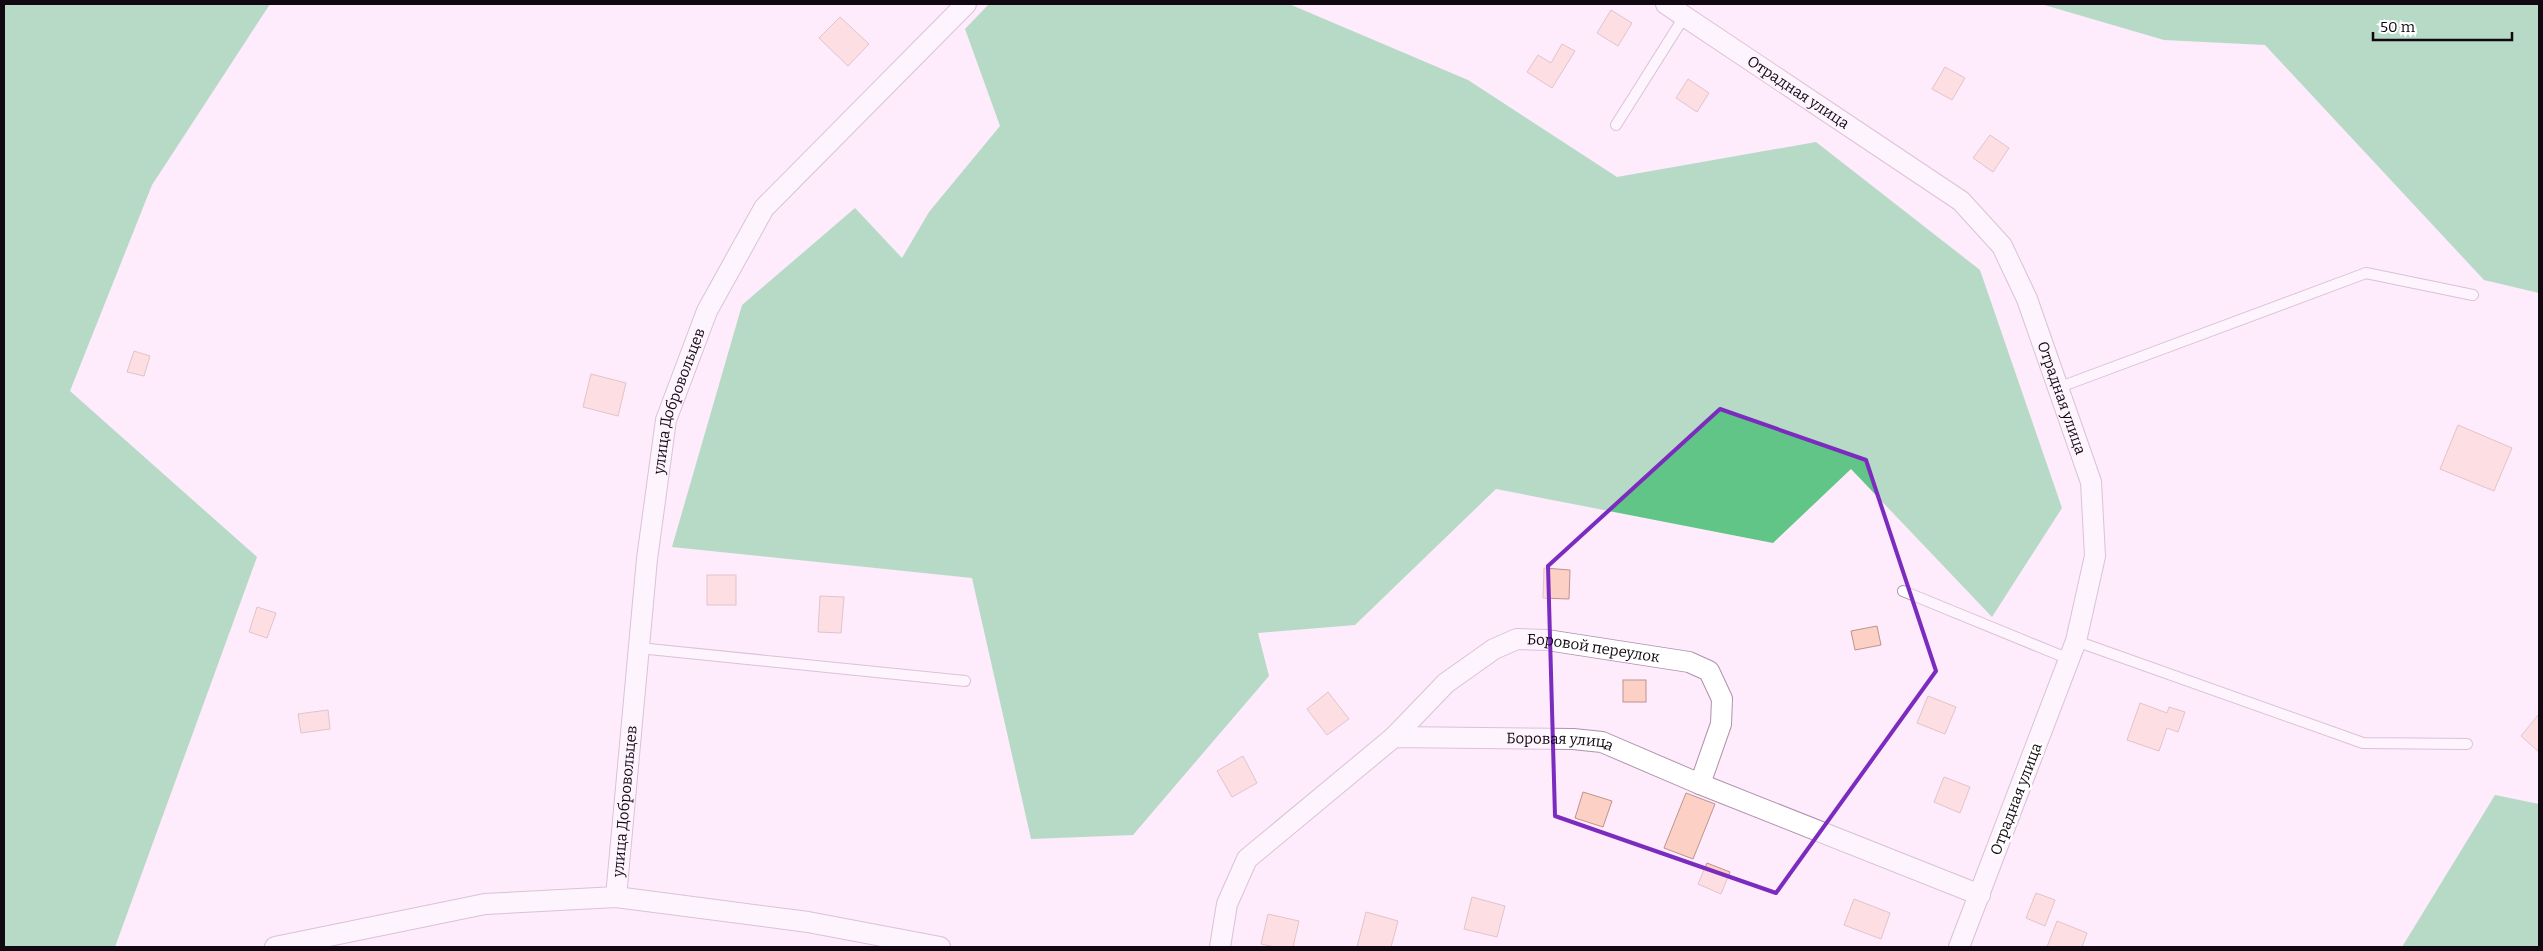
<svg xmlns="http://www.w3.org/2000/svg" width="2543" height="951" font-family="Bitter,serif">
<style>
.forest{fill:#62c588}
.building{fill:#fcd0c5;stroke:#bc958b}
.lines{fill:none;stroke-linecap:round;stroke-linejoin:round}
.lane-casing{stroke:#ae92ac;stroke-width:12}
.street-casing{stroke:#ae92ac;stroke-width:22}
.lane{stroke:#fff;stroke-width:10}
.street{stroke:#fff;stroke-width:20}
.marked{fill:none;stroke:#7b2cbf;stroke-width:4;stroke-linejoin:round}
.labels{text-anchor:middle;stroke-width:5;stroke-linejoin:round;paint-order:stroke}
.street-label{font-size:15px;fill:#110811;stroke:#fff}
</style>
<rect width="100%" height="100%" fill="#feebfc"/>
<g class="forest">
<polygon points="4,4 270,4 152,185 70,391 257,557 115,947 4,947"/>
<polygon points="989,4 1289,4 1468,80 1617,177 1816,142 1980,270 2062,508 1992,617 1851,469 1773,543 1496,489 1355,625 1258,633 1269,676 1133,835 1031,839 972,578 672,547 742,305 855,208 902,258 929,212 1000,126 965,29"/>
<polygon points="2041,4 2539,4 2539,293 2484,280 2265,45 2164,40"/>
<polygon points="2495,795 2539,804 2539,947 2402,947"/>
</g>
<g class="building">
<polygon points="1611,10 1632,23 1618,46 1597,33"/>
<polygon points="840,17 869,44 848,66 819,38"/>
<polygon points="1562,44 1575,51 1552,88 1527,72 1538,55 1551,63"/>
<polygon points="1945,67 1965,78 1952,100 1932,89"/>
<polygon points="1688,79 1709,93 1697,112 1676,98"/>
<polygon points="1990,135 2009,148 1993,172 1973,158"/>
<polygon points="134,351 150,356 144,376 127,372"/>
<polygon points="591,374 626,383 618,416 583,407"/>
<polygon points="2458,425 2512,448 2494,491 2440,469"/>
<polygon points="1544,568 1570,570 1569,599 1543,598"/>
<rect x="707" y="575" width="29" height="30"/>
<polygon points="820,596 844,597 841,633 818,632"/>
<polygon points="257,607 276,613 267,638 249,632"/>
<polygon points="1877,626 1881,645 1855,650 1851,631"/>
<rect x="1623" y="680" width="23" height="22"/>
<polygon points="1328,692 1349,719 1327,735 1307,709"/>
<polygon points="1928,696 1956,707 1945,734 1917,723"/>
<polygon points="2140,703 2167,713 2169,707 2185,712 2178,732 2167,728 2159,751 2127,740"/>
<polygon points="328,710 330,729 301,733 298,714"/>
<polygon points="2539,714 2539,752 2521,736"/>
<polygon points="1243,756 1257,783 1232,797 1217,771"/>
<polygon points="1944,777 1970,787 1960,813 1934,802"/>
<polygon points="1583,792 1612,801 1603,827 1575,818"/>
<polygon points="1686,793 1715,804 1693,859 1664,848"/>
<polygon points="1707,863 1730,872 1721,894 1698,884"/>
<polygon points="2036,893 2055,900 2045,926 2026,918"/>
<polygon points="1472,897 1505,906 1497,937 1464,929"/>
<polygon points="1854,899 1890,913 1881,939 1844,925"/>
<polygon points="1366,912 1398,921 1391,947 1357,947"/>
<polygon points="1268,914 1299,921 1293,947 1276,947 1261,944"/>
<polygon points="2057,921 2087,933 2082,947 2047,947"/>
</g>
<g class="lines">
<defs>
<g id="lane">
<polyline points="1616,125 1684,17"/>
<polyline points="2060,387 2366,273 2473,295"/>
<polyline points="1903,591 2069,659"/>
<polyline points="2076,641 2363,743 2467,744"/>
<polyline points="639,648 965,681"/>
</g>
<g id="street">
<path id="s1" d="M1666 4 1961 201 2002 246 2027 299 2091 482 2095 556 2076 641 1959 947"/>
<path id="s2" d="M1394 737 1446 683 1494 649 1517 639 1547 640 1689 662 1709 671 1722 699 1721 724 1700 784"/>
<path id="s3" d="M616 897 647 559 666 420 707 311 764 208 966 4"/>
<polyline points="275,947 485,904 616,897 808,922 940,947"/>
<path id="s4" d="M1220 947 1227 904 1247 859 1394 737 1573 739 1602 742 1700 784 1980 895"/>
</g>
</defs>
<use href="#lane" class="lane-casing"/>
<use href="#street" class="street-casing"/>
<use href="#lane" class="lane"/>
<use href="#street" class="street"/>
</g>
<path d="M0 0H2543V951H0ZM1720 409 1866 460 1936 671 1776 893 1555 816 1548 566Z" fill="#feebfc" fill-opacity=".55" fill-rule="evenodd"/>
<path class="marked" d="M1720 409 1866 460 1936 671 1776 893 1555 816 1548 566Z"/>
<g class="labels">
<g class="street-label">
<text dy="5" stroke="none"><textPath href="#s1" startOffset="159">Отрадная улица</textPath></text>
<text dy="5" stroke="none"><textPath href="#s1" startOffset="579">Отрадная улица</textPath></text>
<text dy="5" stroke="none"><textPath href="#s3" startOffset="501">улица Добровольцев</textPath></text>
<text dy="5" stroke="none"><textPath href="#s2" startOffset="236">Боровой переулок</textPath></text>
<text dy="5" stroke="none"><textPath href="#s4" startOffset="450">Боровая улица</textPath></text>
<text transform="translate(2016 799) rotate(-69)" y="5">Отрадная улица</text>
<text dy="5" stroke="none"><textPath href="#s3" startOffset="96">улица Добровольцев</textPath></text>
</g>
</g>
<rect width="2543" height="951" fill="none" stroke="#110811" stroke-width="10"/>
<path d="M2373 32v8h139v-8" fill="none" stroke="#110811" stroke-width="2.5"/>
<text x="2380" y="32" font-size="15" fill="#110811" stroke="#ffffff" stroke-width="4" paint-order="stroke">50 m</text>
</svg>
